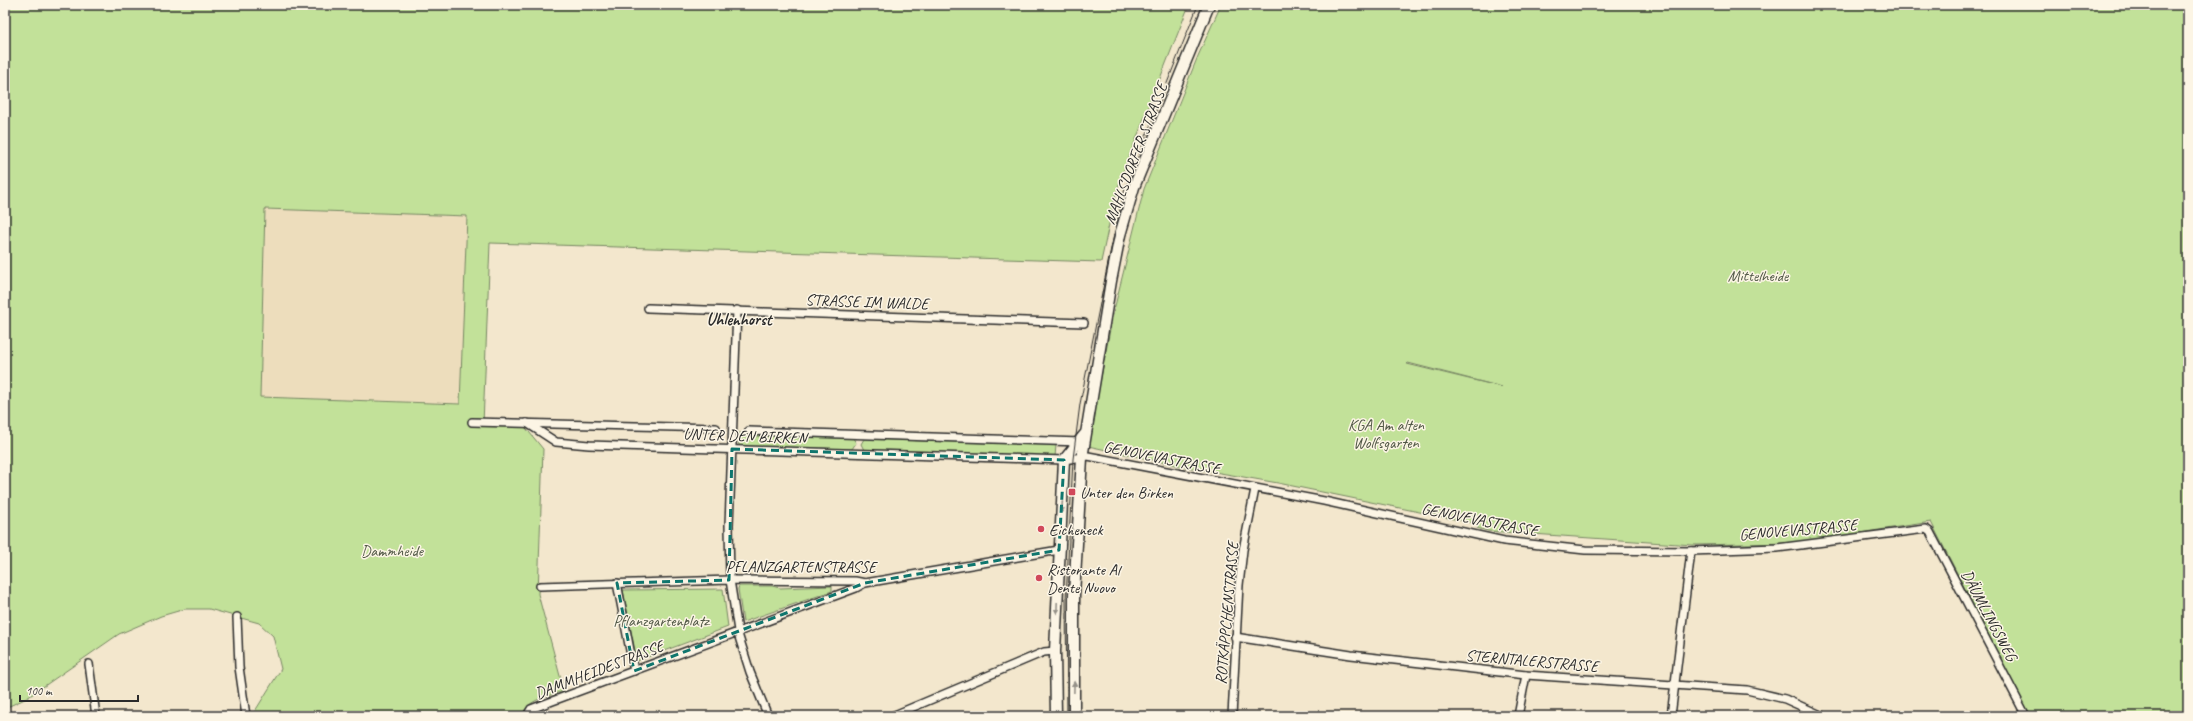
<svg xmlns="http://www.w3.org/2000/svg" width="2193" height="721" font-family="Caveat,sans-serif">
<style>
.built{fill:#edddbc}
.green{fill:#c2e199;stroke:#768662;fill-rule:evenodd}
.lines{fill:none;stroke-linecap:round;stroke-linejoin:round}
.minor-casing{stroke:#2b2b2b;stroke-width:10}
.secondary-casing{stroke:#2b2b2b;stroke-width:13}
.minor{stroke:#fcf5e5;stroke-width:7}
.secondary{stroke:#fcf5e5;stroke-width:10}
.tram{stroke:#2b2b2b;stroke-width:1}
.oneway{fill:#949088}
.marked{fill:none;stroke:#0f766e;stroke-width:3;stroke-dasharray:8 5;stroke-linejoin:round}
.poi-dot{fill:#d1495b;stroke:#fcf5e5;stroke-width:1.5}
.labels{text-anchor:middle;stroke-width:3;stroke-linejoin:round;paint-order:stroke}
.street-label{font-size:16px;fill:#2b2b2b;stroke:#fcf5e5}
.park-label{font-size:16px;fill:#515846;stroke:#fcf5e5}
.poi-label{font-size:16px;fill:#2b2b2b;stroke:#fcf5e5;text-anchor:start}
.neighbourhood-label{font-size:17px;font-weight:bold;fill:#2b2b2b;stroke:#fcf5e5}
</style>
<rect width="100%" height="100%" fill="#f3e7cd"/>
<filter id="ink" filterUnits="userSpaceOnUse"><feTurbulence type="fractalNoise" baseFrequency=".025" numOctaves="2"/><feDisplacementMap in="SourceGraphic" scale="8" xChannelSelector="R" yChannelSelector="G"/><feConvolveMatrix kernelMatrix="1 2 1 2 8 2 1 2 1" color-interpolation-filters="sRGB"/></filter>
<g filter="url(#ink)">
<polygon class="built" points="265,209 467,216 460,404 260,397"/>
<g class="green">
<path d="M5 5H1189L1122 175 1114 201 1101 262 490 243 483 425 525 427 543 449 538 594 564 691C549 696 527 699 522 716H252L281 669 273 636 259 623 209 609H185L161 616 119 634 27 698 5 708ZM265 209 467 216 460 404 260 397Z"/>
<path d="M1221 5H2188V716H2030L1931 522 1794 543 1693 545 1488 531 1477 528 1478 524 1278 483 1180 466 1088 446 1113 314 1144 189 1198 56ZM1408 363 1502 387 1407 364Z"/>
<polygon points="738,433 853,438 856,443 852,449 739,446"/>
<polygon points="864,439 1056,445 1055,457 864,450 861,444"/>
<polygon points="739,586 772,586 780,588 832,586 832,591 743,622 738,589"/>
<polygon points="723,589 728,627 637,661 623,590"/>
</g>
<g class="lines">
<defs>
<g id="minor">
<polyline points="648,308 1084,323"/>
<polyline points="737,310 729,525 730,580 739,637 750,672 768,716"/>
<polyline points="472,422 716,428"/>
<polyline points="527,423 556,442 589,445 1064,460 1088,456 1324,501 1504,541 1585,550 1691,551 1777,548 1926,529 1930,532 2026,716"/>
<polyline points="749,431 1081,442"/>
<polyline points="617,583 634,671"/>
<polyline points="540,586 730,580 855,581 865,583 1059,550"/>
<polyline points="237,617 239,667 246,716"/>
<polyline points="1235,637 1351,655 1526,675 1747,690 1785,699 1823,716"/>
<polyline points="89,664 96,716"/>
<polyline points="527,716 531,709 856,588 865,583"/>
<polyline points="892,716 1044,652 1055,651"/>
<polyline points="1232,716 1239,585 1243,550 1255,489"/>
<polyline points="1518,716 1526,675"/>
<polyline points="1671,716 1691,551"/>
</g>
<g id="secondary">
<polyline points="1056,716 1055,651 1064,460 1084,435"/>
<polyline points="1074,716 1074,595 1082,458 1111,281 1120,235 1134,187 1209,5"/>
</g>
</defs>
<use href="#minor" class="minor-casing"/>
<use href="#secondary" class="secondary-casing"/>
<use href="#minor" class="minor"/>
<use href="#secondary" class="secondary"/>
<polyline class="tram" points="1067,716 1066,599 1073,459 1080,404 1110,253 1124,192 1198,5"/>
</g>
<defs><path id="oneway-solid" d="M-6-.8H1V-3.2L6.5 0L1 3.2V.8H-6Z"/></defs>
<g class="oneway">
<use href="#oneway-solid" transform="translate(1062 507) rotate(94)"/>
<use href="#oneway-solid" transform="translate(1057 608) rotate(92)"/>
<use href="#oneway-solid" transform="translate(1074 687) rotate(-89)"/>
</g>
</g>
<path class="marked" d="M732 449 1064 460 1059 550 865 583 634 671 617 583 729 580Z"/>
<g class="poi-dot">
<rect x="1068" y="488" width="8" height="8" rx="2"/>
<circle cx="1041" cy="529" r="4"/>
<circle cx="1039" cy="578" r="4"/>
</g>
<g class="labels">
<g class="street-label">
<text transform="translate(1135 153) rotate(-69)" y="6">MAHLSDORFER STRASSE</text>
<text transform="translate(867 301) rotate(2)" y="6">STRASSE IM WALDE</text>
<text transform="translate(745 435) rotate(2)" y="6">UNTER DEN BIRKEN</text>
<text transform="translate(1162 457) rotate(11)" y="6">GENOVEVASTRASSE</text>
<text transform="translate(1480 519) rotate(11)" y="6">GENOVEVASTRASSE</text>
<text transform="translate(1798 529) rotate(-5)" y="6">GENOVEVASTRASSE</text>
<text x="801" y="572">PFLANZGARTENSTRASSE</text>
<text transform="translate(1226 613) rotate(-85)" y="6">ROTKÄPPCHENSTRASSE</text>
<text transform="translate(1990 615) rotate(62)" y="6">DÄUMLINGSWEG</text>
<text transform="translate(1532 660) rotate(5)" y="6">STERNTALERSTRASSE</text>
<text transform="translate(599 669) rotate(-21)" y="6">DAMMHEIDESTRASSE</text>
</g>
<g class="park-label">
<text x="1758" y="281">Mittelheide</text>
<text x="1386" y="430">KGA Am alten<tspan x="1386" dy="18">Wolfsgarten</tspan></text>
<text x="392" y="556">Dammheide</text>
<text x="661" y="626">Pflanzgartenplatz</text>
</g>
<g class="poi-label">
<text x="1080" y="498">Unter den Birken</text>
<text x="1049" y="535">Eicheneck</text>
<text x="1047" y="575">Ristorante Al<tspan x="1047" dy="18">Dente Nuovo</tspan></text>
</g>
<g class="neighbourhood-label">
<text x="739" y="325">Uhlenhorst</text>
</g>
</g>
<rect width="2193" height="721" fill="none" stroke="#fcf5e5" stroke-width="20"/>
<rect x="10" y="10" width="2173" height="701" fill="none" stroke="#2b2b2b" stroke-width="1.5" filter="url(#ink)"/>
<path d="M20 695v6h118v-6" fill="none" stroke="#2b2b2b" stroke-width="2"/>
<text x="26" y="695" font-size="12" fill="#2b2b2b" stroke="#fcf5e5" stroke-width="3" paint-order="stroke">100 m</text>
</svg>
